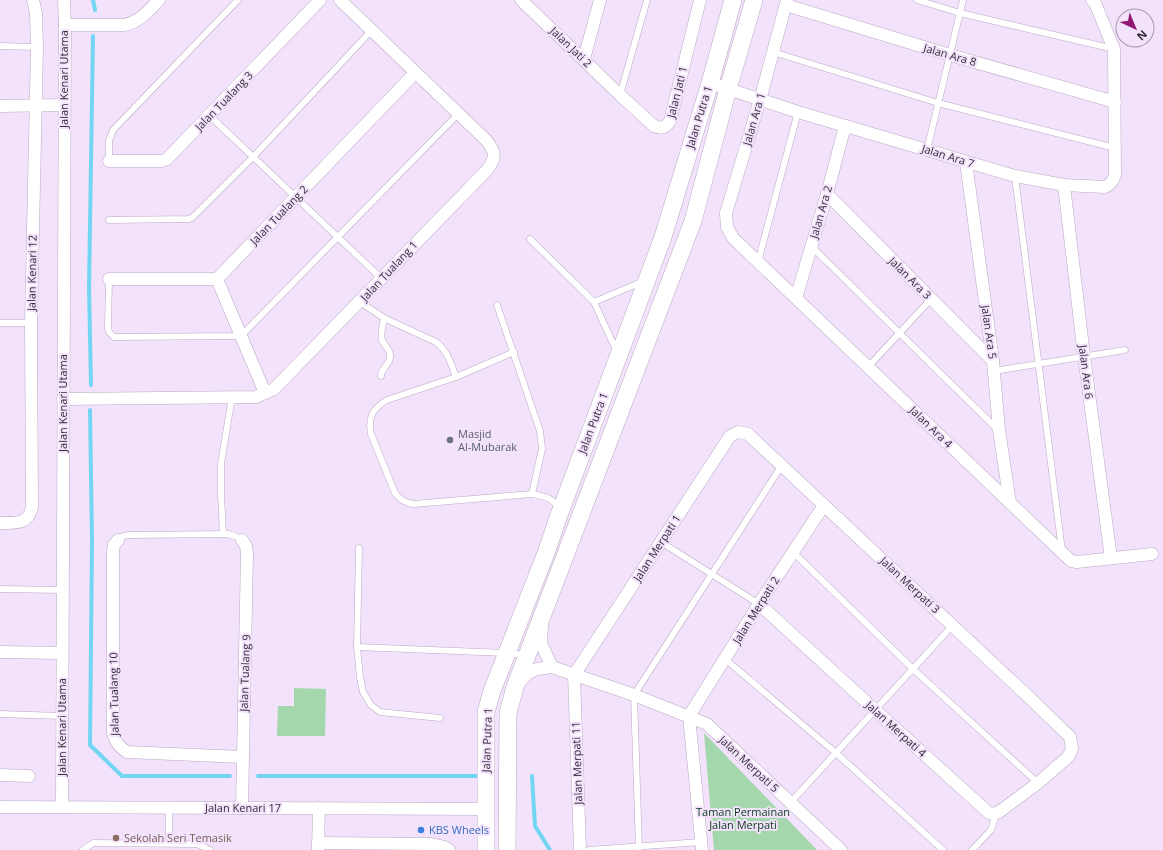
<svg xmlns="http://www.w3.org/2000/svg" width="1163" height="850" font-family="'Open Sans',sans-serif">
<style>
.green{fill:#a4d7ac}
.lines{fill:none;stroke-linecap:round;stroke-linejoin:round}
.stream{stroke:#72d6f2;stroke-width:4}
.service-casing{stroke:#b9aac2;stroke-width:7}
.minor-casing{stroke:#b9aac2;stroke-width:13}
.secondary-casing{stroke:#b9aac2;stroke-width:18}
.service{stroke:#fff;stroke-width:6}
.minor{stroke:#fff;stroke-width:12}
.secondary{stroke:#fff;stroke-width:17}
.worship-dot{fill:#6b7280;stroke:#f2e2fb;stroke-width:1.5}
.shop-dot{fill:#3f7fe0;stroke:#f2e2fb;stroke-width:1.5}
.education-dot{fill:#8d6e63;stroke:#f2e2fb;stroke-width:1.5}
.labels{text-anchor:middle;stroke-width:4;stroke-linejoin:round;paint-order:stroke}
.street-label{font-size:11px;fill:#332d37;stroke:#f2e2fb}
.worship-label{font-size:11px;fill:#5b616d;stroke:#f2e2fb;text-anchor:start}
.park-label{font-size:11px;fill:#073a18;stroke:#f2e2fb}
.shop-label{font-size:11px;fill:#366cbe;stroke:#f2e2fb;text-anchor:start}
.education-label{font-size:11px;fill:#785e54;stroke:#f2e2fb;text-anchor:start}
</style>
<rect width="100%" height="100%" fill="#f2e2fb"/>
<g class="green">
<polygon points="294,688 326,689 325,736 277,736 278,706 294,706"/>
<polygon points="704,733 817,850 714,850"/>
</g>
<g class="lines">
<g class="stream">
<polyline points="93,0 95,10"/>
<polyline points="91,385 89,288 93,36"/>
<polyline points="90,410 92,541 90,745 122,776 230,776"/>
<polyline points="258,776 476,776"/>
<polyline points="532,776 535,826 550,850"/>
</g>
<defs>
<g id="service">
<polyline points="917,0 960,13 1114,49"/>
<polyline points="0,46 37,47"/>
<polyline points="773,52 938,103 1115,148"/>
<polyline points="620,95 647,0"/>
<polyline points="210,116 381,278"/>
<polyline points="927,150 963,0"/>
<polyline points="109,161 109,141 113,130 238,0"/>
<polyline points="1015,176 1062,551"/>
<polyline points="109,220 189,219 193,217 253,157 372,30"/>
<polyline points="530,239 594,302 644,281"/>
<polyline points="811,246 997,429"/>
<polyline points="758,262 798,112"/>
<polyline points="109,279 108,328 109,332 114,337 241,336 459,113"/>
<path d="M360 302 384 318 436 342C448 351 451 364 456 377"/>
<polyline points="594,302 617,352"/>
<polyline points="497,305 540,431 542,449 532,494"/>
<polyline points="0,323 31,323"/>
<path d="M514 352 456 377 387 400C372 409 368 417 371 434L395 493C401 500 405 503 414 504L532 494C543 496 556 498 558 510"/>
<polyline points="868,367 931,299"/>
<polyline points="994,371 1125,350"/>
<path d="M381 376C381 368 390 365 390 357 391 349 384 346 382 340 380 334 383 325 384 318"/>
<polyline points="223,534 221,494 221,464 232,397"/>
<polyline points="118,540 123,536 129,535 228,534 235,536 242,540"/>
<polyline points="661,542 759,604"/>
<polyline points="359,548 357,647 360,677 363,692 371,705 380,712 440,718"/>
<polyline points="793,552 913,669 1038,783"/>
<polyline points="0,589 63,590"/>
<polyline points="357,647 506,653 526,655"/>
<polyline points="725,659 836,753 943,850"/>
<polyline points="0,714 62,716"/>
<polyline points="790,803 953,625"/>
<polyline points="169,843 169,808"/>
<polyline points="83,850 93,843 197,844 210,850"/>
<polyline points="589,850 701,842"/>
<polyline points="639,850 634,695 782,465"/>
<polyline points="972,850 991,830 996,814"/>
</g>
<g id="minor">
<path d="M521 0 620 95 654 126C661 129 666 128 670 121L700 0"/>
<polyline points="787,0 760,100 726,213 727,227 733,238 1071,561 1077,562 1152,554"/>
<polyline points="786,5 950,55 1115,102"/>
<path d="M65 25H124C140 22 148 11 159 0"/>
<polyline points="584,59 600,0"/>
<path d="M710 83 798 112 1015 176 1064 185 1105 187C1111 184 1113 181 1115 175L1114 49 1095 3 1092 0"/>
<polyline points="0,106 64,105"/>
<polyline points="109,161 162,161 167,159 320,0"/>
<polyline points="966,162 993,361 999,430 1010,503"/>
<polyline points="1064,185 1084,356 1111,558"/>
<polyline points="827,194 993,361"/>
<polyline points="109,279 217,279 415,73"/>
<polyline points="217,279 265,393"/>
<polyline points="796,298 827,194 845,126"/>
<path d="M63 399 256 397 274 389 488 169C496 157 496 152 486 140L340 0"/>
<path d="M0 523C16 523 29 525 32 506L31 323 37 47 36 13 33 0"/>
<path d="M118 540 114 545 113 552V733C115 742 119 747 127 752L242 757"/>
<polyline points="242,540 246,546 247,553 242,808"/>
<polyline points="542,626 541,643 552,667"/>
<polyline points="0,652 62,653"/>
<polyline points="574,675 730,436 738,432 748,434 1033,701 1070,737 1072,749 1068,757 1038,783 999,812 993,814 989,813 875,710 759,604"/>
<polyline points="574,675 580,850"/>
<polyline points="518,684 527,674 537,669 552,667 634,695 707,724 841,850"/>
<polyline points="689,716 759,604 824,505"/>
<polyline points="689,716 702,850"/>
<polyline points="0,775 29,776"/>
<polyline points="0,807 486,809"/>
<polyline points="62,807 65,25 64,0"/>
<polyline points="318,843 431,844 445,847 449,850"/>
<polyline points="318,850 319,808"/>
</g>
<g id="secondary">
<polyline points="486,850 486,712 492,691 546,553 559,515 663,237 710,83 733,0"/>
<polyline points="507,850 508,713 515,687 693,221 728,89 754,0"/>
</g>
</defs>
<use href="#service" class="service-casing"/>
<use href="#minor" class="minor-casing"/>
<use href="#secondary" class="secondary-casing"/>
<use href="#service" class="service"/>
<use href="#minor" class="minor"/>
<use href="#secondary" class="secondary"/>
</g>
<circle class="worship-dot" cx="450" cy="440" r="4"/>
<circle class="shop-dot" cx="421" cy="830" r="4"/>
<circle class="education-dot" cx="116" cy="838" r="4"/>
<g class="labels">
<g class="street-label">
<text transform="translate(571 47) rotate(44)" y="4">Jalan Jati 2</text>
<text transform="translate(950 55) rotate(16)" y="4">Jalan Ara 8</text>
<text transform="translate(64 79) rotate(-90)" y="4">Jalan Kenari Utama</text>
<text transform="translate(677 92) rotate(-76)" y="4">Jalan Jati 1</text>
<text transform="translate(224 101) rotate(-46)" y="4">Jalan Tualang 3</text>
<text transform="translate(699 117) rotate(-73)" y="4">Jalan Putra 1</text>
<text transform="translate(754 119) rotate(-74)" y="4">Jalan Ara 1</text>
<text transform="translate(948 156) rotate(17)" y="4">Jalan Ara 7</text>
<text transform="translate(821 212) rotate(-74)" y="4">Jalan Ara 2</text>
<text transform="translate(279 215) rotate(-46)" y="4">Jalan Tualang 2</text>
<text transform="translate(389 271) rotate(-47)" y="4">Jalan Tualang 1</text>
<text transform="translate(32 273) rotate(-89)" y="4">Jalan Kenari 12</text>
<text transform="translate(910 278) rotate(45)" y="4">Jalan Ara 3</text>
<text transform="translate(989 332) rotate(82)" y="4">Jalan Ara 5</text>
<text transform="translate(1086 372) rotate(83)" y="4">Jalan Ara 6</text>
<text transform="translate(63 403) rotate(-90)" y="4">Jalan Kenari Utama</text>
<text transform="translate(593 423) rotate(-69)" y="4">Jalan Putra 1</text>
<text transform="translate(931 427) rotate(44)" y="4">Jalan Ara 4</text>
<text transform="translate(657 548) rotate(-57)" y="4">Jalan Merpati 1</text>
<text transform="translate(910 585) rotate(43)" y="4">Jalan Merpati 3</text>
<text transform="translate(756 610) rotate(-58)" y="4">Jalan Merpati 2</text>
<text transform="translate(245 673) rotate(-88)" y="4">Jalan Tualang 9</text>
<text transform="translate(114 694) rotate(-91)" y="4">Jalan Tualang 10</text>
<text transform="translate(62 727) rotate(-90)" y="4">Jalan Kenari Utama</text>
<text transform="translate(896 729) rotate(42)" y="4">Jalan Merpati 4</text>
<text transform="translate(487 740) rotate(-88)" y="4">Jalan Putra 1</text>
<text transform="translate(577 763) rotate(-92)" y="4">Jalan Merpati 11</text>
<text transform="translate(749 764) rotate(43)" y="4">Jalan Merpati 5</text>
<text x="243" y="812">Jalan Kenari 17</text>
</g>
<g class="worship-label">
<text x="458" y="438">Masjid<tspan x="458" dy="13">Al-Mubarak</tspan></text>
</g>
<g class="park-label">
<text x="743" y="816">Taman Permainan<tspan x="743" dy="13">Jalan Merpati</tspan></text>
</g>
<g class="shop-label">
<text x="429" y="834">KBS Wheels</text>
</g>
<g class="education-label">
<text x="124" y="842">Sekolah Seri Temasik</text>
</g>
</g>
<g transform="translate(1135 28) rotate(136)"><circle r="19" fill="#f2e2fb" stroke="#a69aad"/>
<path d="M0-3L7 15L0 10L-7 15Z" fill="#911572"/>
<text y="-6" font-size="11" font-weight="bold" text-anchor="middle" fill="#332d37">N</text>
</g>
</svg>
